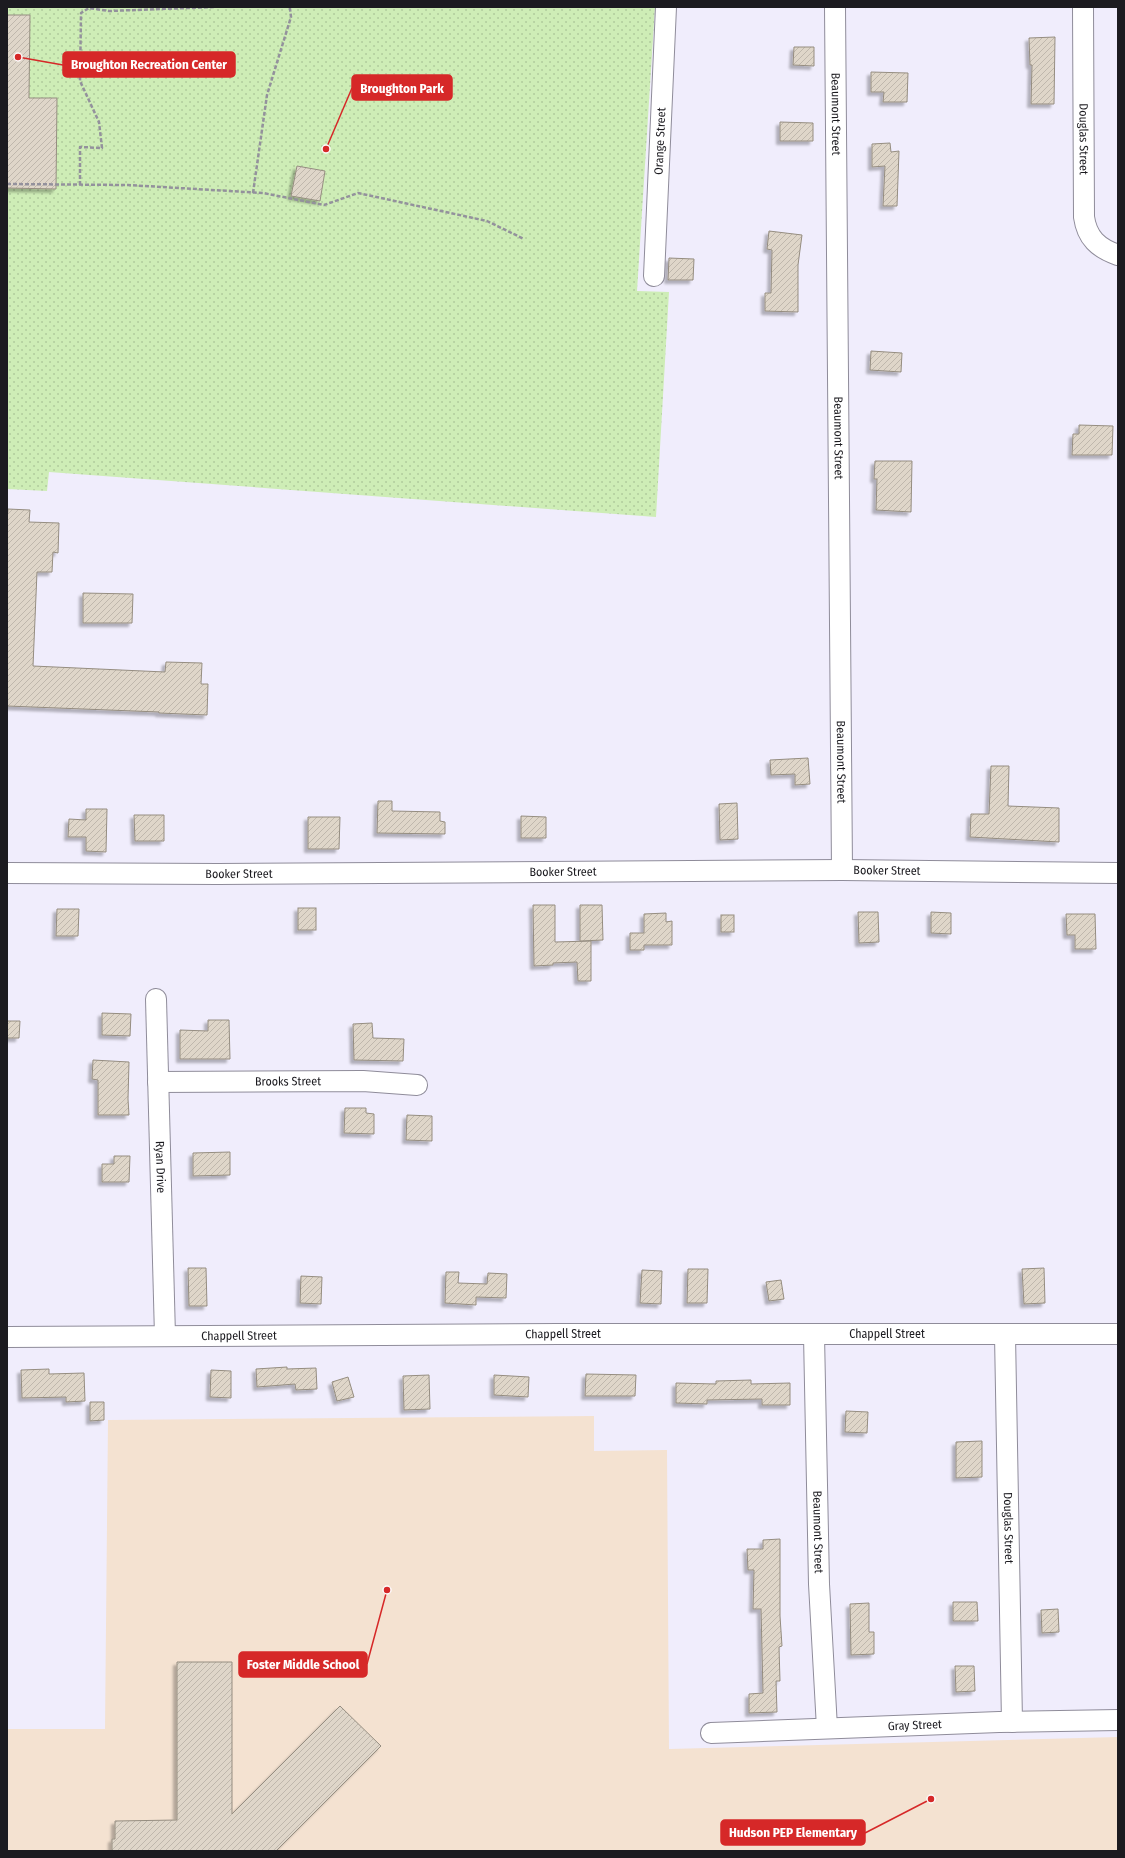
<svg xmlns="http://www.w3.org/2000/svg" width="1125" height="1858" font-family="'Fira Sans Condensed',sans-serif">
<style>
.education{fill:#f4e2d1}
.park{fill:url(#park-dots)}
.building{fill:url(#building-hatch);stroke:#958d80;filter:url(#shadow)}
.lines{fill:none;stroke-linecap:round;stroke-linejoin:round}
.minor-casing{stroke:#8f8c9a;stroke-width:22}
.path{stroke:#93919c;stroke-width:2.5;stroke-dasharray:4 2;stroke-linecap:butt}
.minor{stroke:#fff;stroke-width:20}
.labels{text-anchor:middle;stroke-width:3;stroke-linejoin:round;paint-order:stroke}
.street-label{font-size:12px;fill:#1c1b20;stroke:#fdfdfd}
.leader{fill:none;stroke:#d62828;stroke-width:1.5}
.callout-dot{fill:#d62828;stroke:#fdfdfd;stroke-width:1.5}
.callout{fill:#d62828;stroke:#d62828;stroke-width:1.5}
.callout-label{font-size:13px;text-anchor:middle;font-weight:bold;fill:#fff}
</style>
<defs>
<pattern id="park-dots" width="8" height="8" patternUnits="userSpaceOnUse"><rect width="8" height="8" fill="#ceedb6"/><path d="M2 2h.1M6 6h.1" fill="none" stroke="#b0cb9c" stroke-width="1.8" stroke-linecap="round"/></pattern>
<pattern id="building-hatch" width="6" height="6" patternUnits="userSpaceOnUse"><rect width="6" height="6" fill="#dfd6c9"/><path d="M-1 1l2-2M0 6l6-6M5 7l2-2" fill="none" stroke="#bfb7ac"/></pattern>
<filter id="shadow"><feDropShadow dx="-3.5" dy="3.5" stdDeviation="1" flood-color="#0004"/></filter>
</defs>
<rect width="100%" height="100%" fill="#f0edfc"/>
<polygon class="education" points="594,1416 594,1451 667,1450 669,1749 1118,1737 1118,1851 7,1851 7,1729 105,1729 108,1420"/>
<polygon class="park" points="7,7 655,7 637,291 669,292 656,517 49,472 47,491 7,489"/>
<g class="building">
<polygon points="7,15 30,15 29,98 57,98 56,189 7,188"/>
<polygon points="1055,37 1054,104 1031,104 1032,65 1030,65 1029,38"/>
<polygon points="794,47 814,47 814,66 793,65"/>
<polygon points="871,72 908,73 907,102 883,102 884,92 871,92"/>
<polygon points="780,122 813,123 813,141 780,141"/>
<polygon points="890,143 891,152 899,151 897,206 883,206 885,166 872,167 872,144"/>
<polygon points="297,166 325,171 320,201 291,196"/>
<polygon points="769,231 802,235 798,265 798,312 765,311 765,293 771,293 772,250 767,249"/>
<polygon points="669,258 694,259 693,280 668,280"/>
<polygon points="871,351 902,353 901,372 870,370"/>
<polygon points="1079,425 1113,426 1112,455 1072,455 1073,434 1079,434"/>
<polygon points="875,461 912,461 911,512 876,510 877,479 874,479"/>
<polygon points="8,509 30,510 29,522 59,523 58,553 53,552 52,572 37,572 33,666 165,672 166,662 202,663 201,684 208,684 207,715 159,713 159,712 7,706 7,520"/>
<polygon points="83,593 133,594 132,623 83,623"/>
<polygon points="808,758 810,784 795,785 795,774 771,775 770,760"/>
<polygon points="991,766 1009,766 1008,806 1059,808 1059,842 970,837 971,814 989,814"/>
<polygon points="378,801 392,801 392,811 440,812 440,821 445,822 445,834 377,833"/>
<polygon points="737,803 738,839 720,840 719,804"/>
<polygon points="86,809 107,809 106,852 86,851 86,837 68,837 69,819 86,820"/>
<polygon points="134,815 164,815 164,841 135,841"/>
<polygon points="521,816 546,817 546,838 521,838"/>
<polygon points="308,817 340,817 339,849 308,849"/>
<polygon points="533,905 555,905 555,942 591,941 591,981 578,981 577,962 553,963 553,965 534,966"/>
<polygon points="580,905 602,905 603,940 580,941"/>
<rect x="298" y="908" width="18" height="22"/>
<polygon points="57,909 79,909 78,936 56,936"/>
<polygon points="858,912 878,912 879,942 859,943"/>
<polygon points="931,912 951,913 951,934 931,933"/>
<polygon points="666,913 666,922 672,921 672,945 644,945 644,950 630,950 630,933 644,933 644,914"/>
<polygon points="1066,914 1095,914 1096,949 1075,949 1075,935 1067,935"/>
<rect x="721" y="915" width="13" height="17"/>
<polygon points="102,1013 131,1014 130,1036 102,1035"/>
<polygon points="208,1020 229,1020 230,1059 180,1059 180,1030 208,1031"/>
<polygon points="7,1021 20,1021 19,1038 7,1038"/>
<polygon points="372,1023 373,1038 404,1039 403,1061 354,1060 353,1024"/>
<polygon points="93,1060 129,1062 128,1099 129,1115 98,1115 98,1080 92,1079"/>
<polygon points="345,1108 366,1108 366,1113 374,1114 374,1134 344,1133"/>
<polygon points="407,1115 432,1116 432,1141 406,1140"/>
<polygon points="230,1152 230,1175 193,1176 193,1153"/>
<polygon points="114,1156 130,1156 129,1182 102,1182 102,1164 114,1164"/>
<polygon points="188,1268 206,1268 207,1306 189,1306"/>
<polygon points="1044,1268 1045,1303 1024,1304 1022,1269"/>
<polygon points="688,1269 708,1269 707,1303 687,1303"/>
<polygon points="642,1270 662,1271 661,1304 640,1303"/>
<polygon points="446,1272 459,1272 458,1283 487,1284 488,1273 507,1274 506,1298 476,1297 476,1305 445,1303"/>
<polygon points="301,1276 322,1277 321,1304 300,1303"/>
<polygon points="781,1280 784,1299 769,1301 766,1282"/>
<polygon points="287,1367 287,1369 316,1368 317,1389 296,1390 295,1384 257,1387 256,1369"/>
<polygon points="49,1369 49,1374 84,1373 85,1401 66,1402 66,1397 22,1398 21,1370"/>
<polygon points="211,1370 231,1371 231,1398 210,1397"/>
<polygon points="586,1374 636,1375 635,1396 585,1396"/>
<polygon points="429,1375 430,1409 404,1410 403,1376"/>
<polygon points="494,1375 529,1377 528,1397 494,1395"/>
<polygon points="348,1377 354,1397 337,1401 332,1382"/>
<polygon points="751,1380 751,1384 790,1383 790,1405 762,1405 762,1399 707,1400 707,1404 676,1403 676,1383 716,1384 716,1381"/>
<polygon points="90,1402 104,1402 104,1420 90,1421"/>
<polygon points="846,1411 868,1412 867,1433 845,1432"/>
<polygon points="982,1441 982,1477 956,1478 956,1442"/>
<polygon points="780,1539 780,1616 782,1646 779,1647 780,1681 776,1681 777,1712 749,1713 749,1694 763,1693 761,1609 753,1609 754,1570 748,1570 747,1549 763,1549 763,1540"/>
<polygon points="953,1602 977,1602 978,1621 953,1621"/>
<polygon points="869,1603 869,1632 874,1632 874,1654 851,1655 850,1604"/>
<polygon points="1058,1609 1059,1632 1042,1633 1041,1610"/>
<polygon points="177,1662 232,1662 232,1814 340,1706 381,1746 276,1851 112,1851 112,1839 115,1839 115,1821 177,1820"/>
<polygon points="955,1666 974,1666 975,1691 956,1692"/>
</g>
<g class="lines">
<defs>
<g id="minor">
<path id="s1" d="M835 7 842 870"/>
<path id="s2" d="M1083 7 1084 217C1087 238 1098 248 1118 255"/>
<path id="s3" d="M654 276 666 7"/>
<path id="s4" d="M7 873 218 874 842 870 1118 873"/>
<path id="s5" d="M156 999 165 1336"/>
<path id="s6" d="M158 1082 363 1081 417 1085"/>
<path id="s7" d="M814 1335 819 1584 827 1728"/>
<path id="s8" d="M1005 1335 1012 1722"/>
<path id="s9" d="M7 1337 559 1334H1118"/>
<path id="s10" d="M711 1733 999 1722 1118 1720"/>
</g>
</defs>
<use href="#minor" class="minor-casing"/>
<g class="path">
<polyline points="7,184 128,185 263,193 324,205 358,193 487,221 524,239"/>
<polyline points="80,185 80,147 102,148 99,122 80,81 81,13 89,8 109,11 216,7"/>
<polyline points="253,193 267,95 291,17 290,9 288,7"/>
</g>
<use href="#minor" class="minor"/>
</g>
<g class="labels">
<g class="street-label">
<text dy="4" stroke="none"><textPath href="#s1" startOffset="107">Beaumont Street</textPath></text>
<text dy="4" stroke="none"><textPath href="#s2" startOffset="132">Douglas Street</textPath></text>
<text dy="4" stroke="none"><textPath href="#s3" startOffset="135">Orange Street</textPath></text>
<text dy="4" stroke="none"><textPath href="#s1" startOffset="431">Beaumont Street</textPath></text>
<text dy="4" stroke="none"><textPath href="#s1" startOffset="755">Beaumont Street</textPath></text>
<text dy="4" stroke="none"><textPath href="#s4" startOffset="880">Booker Street</textPath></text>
<text dy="4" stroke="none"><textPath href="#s4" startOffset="556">Booker Street</textPath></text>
<text dy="4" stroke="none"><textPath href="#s4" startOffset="232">Booker Street</textPath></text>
<text dy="4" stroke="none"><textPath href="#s6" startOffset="130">Brooks Street</textPath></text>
<text dy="4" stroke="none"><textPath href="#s5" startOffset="168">Ryan Drive</textPath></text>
<text dy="4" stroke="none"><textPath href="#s9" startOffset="232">Chappell Street</textPath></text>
<text dy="4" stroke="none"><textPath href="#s9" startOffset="556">Chappell Street</textPath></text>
<text dy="4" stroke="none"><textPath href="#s9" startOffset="880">Chappell Street</textPath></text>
<text dy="4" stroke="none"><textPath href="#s8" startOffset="193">Douglas Street</textPath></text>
<text dy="4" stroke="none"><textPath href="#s7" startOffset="197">Beaumont Street</textPath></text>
<text dy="4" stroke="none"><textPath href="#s10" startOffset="204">Gray Street</textPath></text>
</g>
</g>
<path class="leader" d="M18 57L63 65M326 149L352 88M387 1590L367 1664M931 1799L865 1833"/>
<g class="callout-dot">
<circle cx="18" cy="57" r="4"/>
<circle cx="326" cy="149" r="4"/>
<circle cx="387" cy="1590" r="4"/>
<circle cx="931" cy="1799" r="4"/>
</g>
<g class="callout">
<rect x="63" y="52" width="172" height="25" rx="4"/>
<rect x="352" y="75" width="100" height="25" rx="4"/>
<rect x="239" y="1652" width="128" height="25" rx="4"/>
<rect x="721" y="1820" width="144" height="25" rx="4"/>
</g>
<g class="callout-label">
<text x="149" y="69">Broughton Recreation Center</text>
<text x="402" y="93">Broughton Park</text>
<text x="303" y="1669">Foster Middle School</text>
<text x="793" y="1837">Hudson PEP Elementary</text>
</g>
<rect width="1125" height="1858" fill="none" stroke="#1c1b20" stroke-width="16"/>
</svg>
